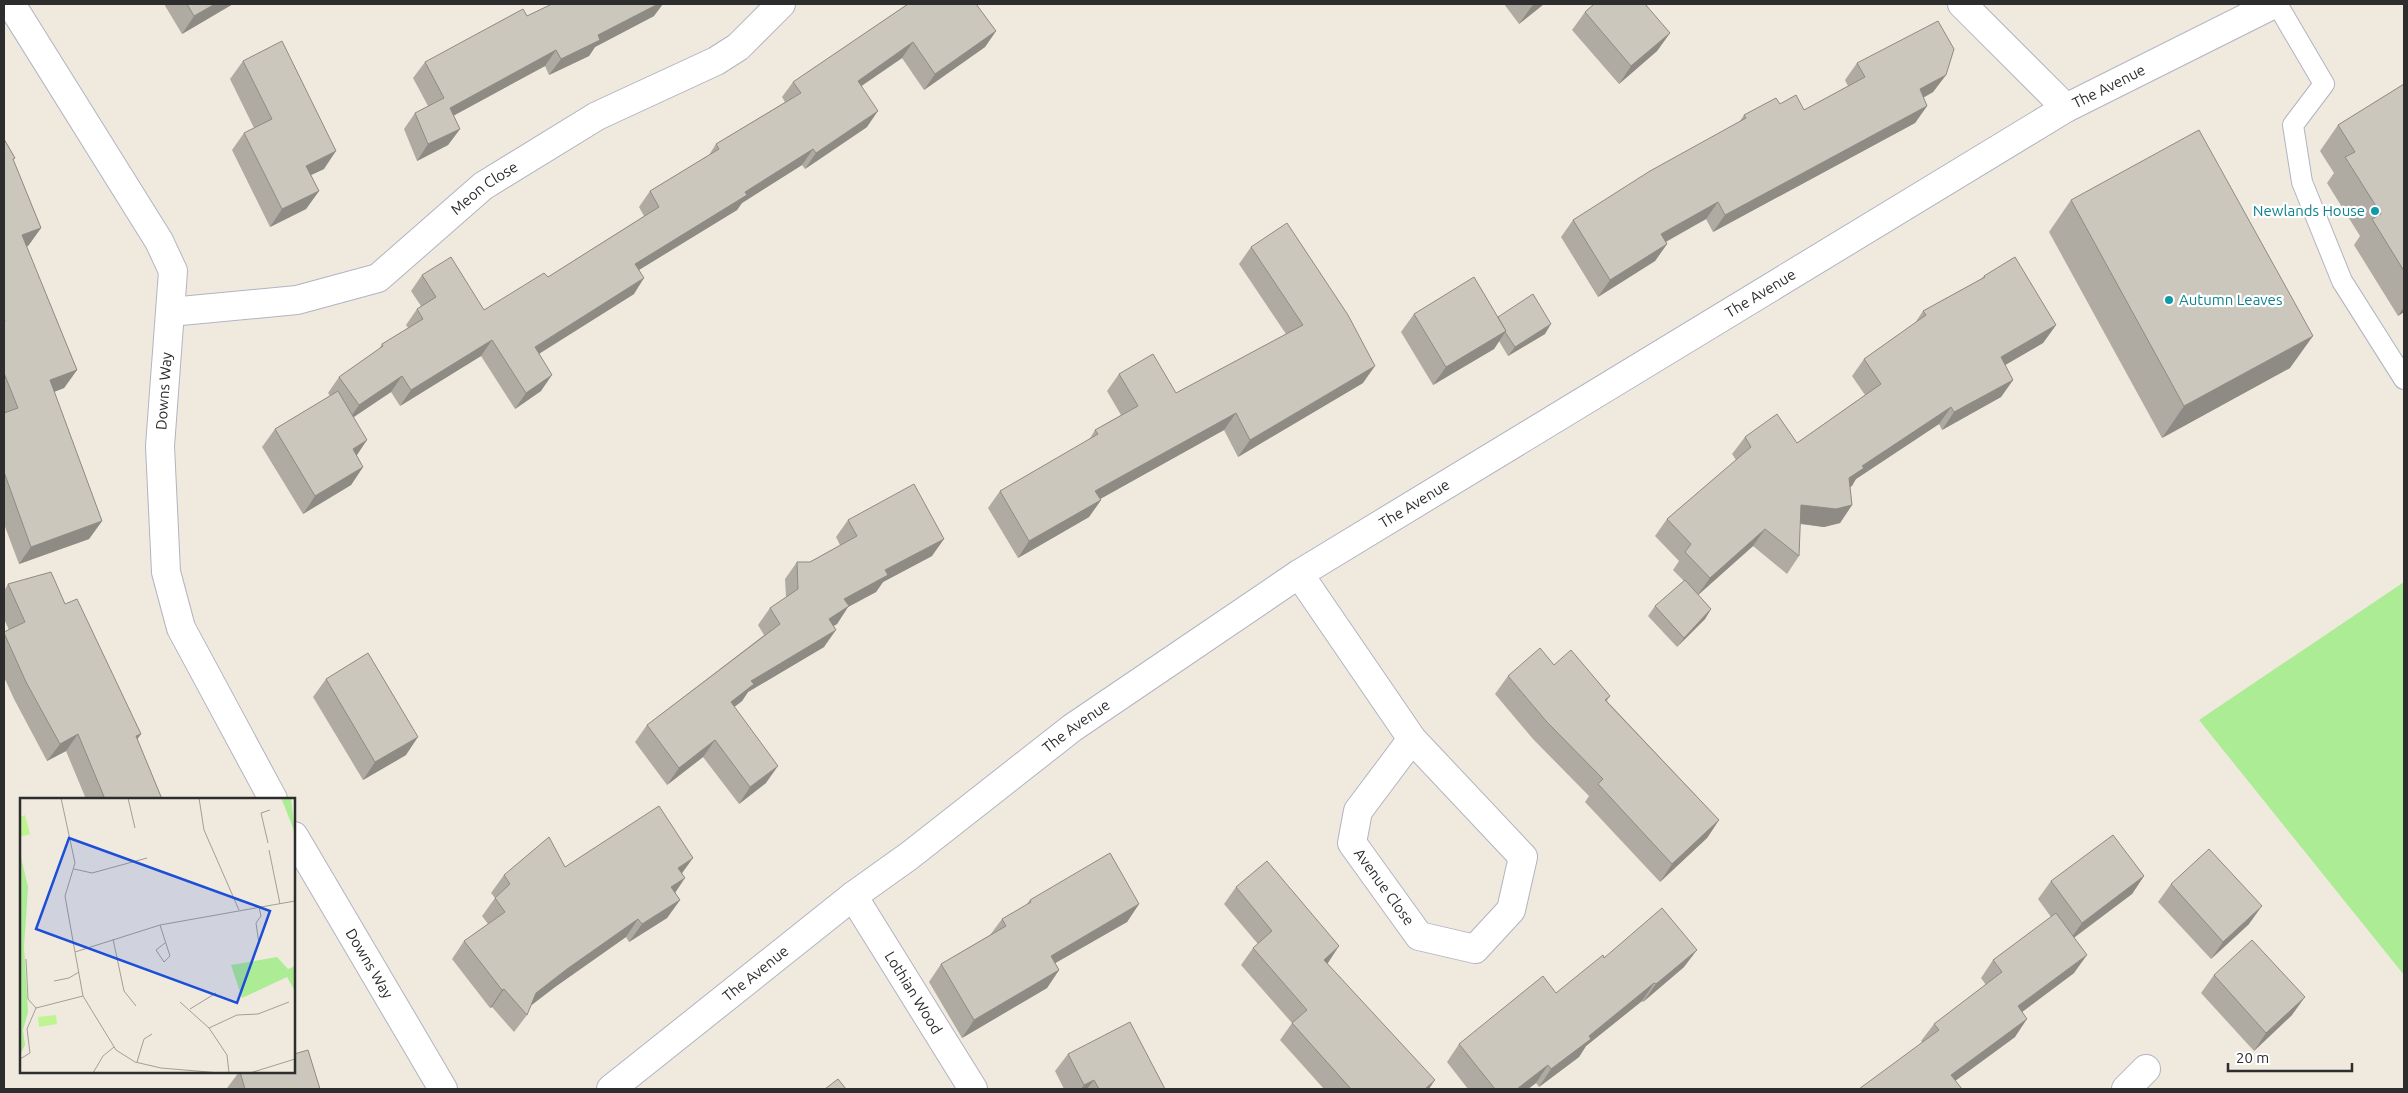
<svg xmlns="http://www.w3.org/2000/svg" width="2408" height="1093" font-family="Ubuntu,sans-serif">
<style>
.green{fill:#abec95}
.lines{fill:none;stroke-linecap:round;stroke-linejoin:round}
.lane-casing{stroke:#b2b3c2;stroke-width:22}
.street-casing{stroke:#b2b3c2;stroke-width:30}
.secondary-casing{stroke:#b2b3c2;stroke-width:30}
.lane{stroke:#fff;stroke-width:20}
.street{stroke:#fff;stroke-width:28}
.secondary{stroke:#fff;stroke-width:28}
.wall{fill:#afaba3}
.shaded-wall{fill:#8e8b84}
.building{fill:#cbc7bd;stroke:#8e8b84}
.culture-dot{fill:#0f9aa8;stroke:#fff;stroke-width:2}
.labels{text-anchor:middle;stroke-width:4.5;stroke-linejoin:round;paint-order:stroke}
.street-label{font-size:15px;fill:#2d2d2d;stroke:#fff}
.culture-label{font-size:15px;fill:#0d838f;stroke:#fff;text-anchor:end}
.inset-road{fill:none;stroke:#a29e97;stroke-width:1}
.view{fill:#1d4ed8;fill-opacity:0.15;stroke:#1d4ed8;stroke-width:2.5}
.inset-edge{fill:none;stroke:#2d2d2d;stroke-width:2.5}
</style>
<rect width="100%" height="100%" fill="#f0eade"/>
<polygon class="green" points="2404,582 2404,975 2199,720"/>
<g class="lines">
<defs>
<polyline id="lane" points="2277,4 2324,84 2293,125 2302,182 2342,281 2404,379"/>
<g id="street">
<polyline points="11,4 159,241 173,271 160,446 166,572 181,628 273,799"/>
<path id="s1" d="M170 312 297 300 378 278 483 186 597 116 716 61 738 47 781 4"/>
<polyline points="1299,574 1412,739 1523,857 1511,910 1475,949 1419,936 1352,843 1358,811 1412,739"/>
<path id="s2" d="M294 836 443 1089"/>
<path id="s3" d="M853 896 973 1089"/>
<path id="s4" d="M611 1089 853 896 909 856 1072 728 1299 574 2066 108"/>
<polyline points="2126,1089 2146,1069"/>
</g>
<g id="secondary">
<path id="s5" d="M1962 4 2066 108 2274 4"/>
</g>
</defs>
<use href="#lane" class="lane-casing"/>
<use href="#street" class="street-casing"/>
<use href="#secondary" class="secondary-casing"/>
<use href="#lane" class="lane"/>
<use href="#street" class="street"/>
<use href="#secondary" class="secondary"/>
</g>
<g class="wall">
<polygon points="164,4 233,4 182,34"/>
<polygon points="908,4 996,31 985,47 924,90 902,58 861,86 867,127 805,169 802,165 742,203 737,210 639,270 634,294 539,354 541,391 515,409 481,356 400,406 391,392 353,417 357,456 363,467 351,485 303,514 262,447 275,429 330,396 328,393 339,377 379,349 382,344 408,328 406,325 417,309 421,306 411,291 422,275 484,310 548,277 644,216 639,207 650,191 709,155 716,144 785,102 782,97 793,82"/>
<polygon points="1504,4 1544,4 1519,24"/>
<polygon points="1585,12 1670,33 1657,51 1619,84 1572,30"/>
<polygon points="527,16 654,16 595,47 589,56 549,75 545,66 453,116 460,129 448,145 417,161 404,129 415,113 428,106 413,78 425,62"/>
<polygon points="243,61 324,169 311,175 319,191 306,209 270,227 232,150 244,133 254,128 230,79"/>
<polygon points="1857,63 1946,75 1933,92 1923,98 1927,106 1915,123 1713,232 1706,219 1666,242 1667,244 1655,261 1598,297 1561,237 1573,220 1740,121 1744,115 1780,104 1804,110 1848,86 1845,80"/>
<polygon points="2404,84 2404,312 2398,316 2354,245 2360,236 2327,183 2334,173 2320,151 2338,125"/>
<polygon points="4,139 15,158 13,160 41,228 28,246 26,246 77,370 64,388 54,392 102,521 89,539 19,564 4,524"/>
<polygon points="2071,200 2290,368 2162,438 2049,232"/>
<polygon points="1251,247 1363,383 1238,457 1224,430 1100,499 1101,500 1089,517 1018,558 988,508 1000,491 1089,440 1095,430 1121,415 1107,391 1119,374 1176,393 1286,334 1239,264"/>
<polygon points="1984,276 2056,325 2043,343 2005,365 2013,380 2001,397 1942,430 1939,424 1856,479 1850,487 1852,505 1840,523 1824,527 1800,524 1799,556 1787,574 1753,546 1698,595 1711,609 1705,619 1677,647 1648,616 1655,606 1684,581 1673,570 1679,561 1655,536 1667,519 1736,460 1732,454 1745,437 1797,443 1865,395 1852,376 1864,359 1915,323 1923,311 1981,279"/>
<polygon points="1414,314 1498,317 1545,334 1508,356 1499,341 1494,349 1433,385 1401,332"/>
<polygon points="848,520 932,556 883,582 876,592 848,607 837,624 833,626 824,647 748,692 742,701 734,707 766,783 739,804 703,757 667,785 635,742 647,725 764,635 758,625 770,608 786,597 785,579 797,562 810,562 840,545 836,537"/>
<polygon points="8,584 65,604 141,734 137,739 162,799 86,799 66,751 47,761 14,699 4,677 4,632 9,630 4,619 4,591"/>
<polygon points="1554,665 1610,696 1607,701 1719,820 1707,838 1660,882 1585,802 1589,796 1533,739 1495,694 1508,676"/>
<polygon points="326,679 406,755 363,780 313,697"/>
<polygon points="565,867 682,874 675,893 680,900 667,918 629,942 626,937 555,987 531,1005 527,1015 514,1032 492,1007 490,1008 452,959 464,941 488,924 482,916 495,898 491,893 504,875"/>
<polygon points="2144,876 2132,894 2074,938 2074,973 2022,1012 2015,1037 1955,1081 1921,1041 1934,1024 1986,985 1981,978 1993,960 2051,917 2038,899 2051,881"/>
<polygon points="2171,884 2249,924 2211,959 2158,902"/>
<polygon points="1236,887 1327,963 1429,1089 1324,1089 1280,1040 1292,1023 1241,965 1253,948 1258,944 1224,904"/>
<polygon points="1030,900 1139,904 1127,922 1055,963 1059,970 1047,988 962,1038 929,982 941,964 990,935 1002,919 1026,905"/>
<polygon points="1604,958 1684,967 1643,1002 1642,1001 1586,1046 1579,1057 1539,1087 1536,1083 1528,1089 1468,1089 1447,1062 1459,1044 1556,993"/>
<polygon points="2214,975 2292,1015 2254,1051 2201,993"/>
<polygon points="1068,1054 1165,1089 1064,1089 1055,1071"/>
<polygon points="239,1072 294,1072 320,1089 228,1089 227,1088"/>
</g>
<g class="shaded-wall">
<polygon points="215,4 233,4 182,34 194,16"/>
<polygon points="658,4 663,4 654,16 595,47 589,56 549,75 561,59 598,35"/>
<polygon points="1535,4 1544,4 1519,24 1532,6"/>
<polygon points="996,31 985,47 924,90 935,74"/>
<polygon points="1670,33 1657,51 1619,84 1631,66"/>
<polygon points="913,42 902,58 847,96 858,81"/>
<polygon points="556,50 545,66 438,124 450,108"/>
<polygon points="1946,75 1933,92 1908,106 1920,89"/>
<polygon points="1927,106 1915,123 1713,232 1725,215"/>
<polygon points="878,111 867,127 805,169 816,153"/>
<polygon points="460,129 448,145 417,161 428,144"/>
<polygon points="813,149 802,165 742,203 737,210 624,279 635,264 745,192"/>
<polygon points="336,151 324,169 294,183 306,166"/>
<polygon points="319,191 306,209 270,227 282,209"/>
<polygon points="1718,202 1706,219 1649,251 1661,234"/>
<polygon points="41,228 28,246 9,253 22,235"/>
<polygon points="1667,244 1655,261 1598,297 1610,280"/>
<polygon points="644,278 634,294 524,363 535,347"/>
<polygon points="2404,307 2404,312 2398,316"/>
<polygon points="1551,324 1545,334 1508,356 1515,347"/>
<polygon points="2056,325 2043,343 1988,375 2001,357"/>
<polygon points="1506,331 1494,349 1433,385 1446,367"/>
<polygon points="2313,336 2290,368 2162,438 2184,406"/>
<polygon points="492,340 481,356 400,406 411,390"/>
<polygon points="1375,366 1363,383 1238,457 1250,440"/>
<polygon points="77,370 64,388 38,398 50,380"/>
<polygon points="552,375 541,391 515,409 526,393"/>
<polygon points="402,376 391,392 348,421 359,405"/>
<polygon points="2013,380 2001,397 1942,430 1954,412"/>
<polygon points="1951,407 1939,424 1856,479 1852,486 1837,495 1849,478 1862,466"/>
<polygon points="1236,413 1224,430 1084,508 1095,491"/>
<polygon points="367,440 355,458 353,449"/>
<polygon points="363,467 351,485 303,514 315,496"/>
<polygon points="1101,500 1089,517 1018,558 1029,541"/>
<polygon points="1801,505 1852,505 1840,523 1824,527 1789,522"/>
<polygon points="102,521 89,539 19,564 31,547"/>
<polygon points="1765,529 1753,546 1697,596 1710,578"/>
<polygon points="944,539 932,556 883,582 876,592 848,607 837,624 817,636 844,599 885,570"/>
<polygon points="1711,609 1705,619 1677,647 1684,638"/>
<polygon points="836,630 824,647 748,692 742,701 719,719 731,702 751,681"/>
<polygon points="78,734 66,751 47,761 60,744"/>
<polygon points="141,734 129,751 136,736"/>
<polygon points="418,737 406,755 363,780 375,762"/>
<polygon points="715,740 703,757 667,785 679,768"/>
<polygon points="778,766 766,783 739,804 750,787"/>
<polygon points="1719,820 1707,838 1660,882 1672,864"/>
<polygon points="693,858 680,876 678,868"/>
<polygon points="2144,876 2132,894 2069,941 2082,923"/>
<polygon points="685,878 673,896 671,887"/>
<polygon points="680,900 667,918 629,942 642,924"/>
<polygon points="1139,904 1127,922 1038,973 1051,956"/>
<polygon points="2262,906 2249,924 2211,959 2223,942"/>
<polygon points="638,919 626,937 555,987 524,1011 536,993 567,969"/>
<polygon points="1339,946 1328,963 1312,976 1324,960"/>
<polygon points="1697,950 1684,967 1643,1002 1656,984"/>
<polygon points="2087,955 2074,973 2006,1024 2018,1006"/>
<polygon points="1059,970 1047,988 962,1038 974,1020"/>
<polygon points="1654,983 1642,1001 1586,1046 1579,1057 1539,1087 1551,1069 1589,1036"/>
<polygon points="504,989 492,1007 490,1008 502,990"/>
<polygon points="2305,997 2292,1015 2254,1051 2266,1033"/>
<polygon points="2027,1019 2015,1037 1944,1089 1951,1075"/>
<polygon points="1548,1065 1536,1083 1528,1089 1517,1089"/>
<polygon points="1094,1080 1087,1089 1081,1089 1084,1085"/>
<polygon points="1435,1080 1429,1089 1425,1089"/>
</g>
<g class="building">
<polygon points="187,4 215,4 194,16"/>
<polygon points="552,4 658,4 598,35 600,40 561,59 556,50 450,108 460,129 428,144 415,113 444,98 425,62 523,9 527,16"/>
<polygon points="908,4 976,4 996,31 935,74 913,42 858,81 878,111 816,153 813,149 745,192 747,195 635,264 644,278 535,347 552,375 526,393 492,340 411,390 402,376 359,405 339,377 383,346 382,344 423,319 417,309 436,297 422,275 451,257 484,310 544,273 548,277 659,207 650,191 719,149 716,144 801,93 793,82"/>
<polygon points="1594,4 1645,4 1670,33 1631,66 1585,12"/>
<polygon points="1938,21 1954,49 1946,75 1920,89 1927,106 1725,215 1718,202 1661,234 1667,244 1610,280 1573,220 1650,171 1746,118 1744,115 1776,98 1780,104 1796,95 1804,110 1865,77 1857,63"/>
<polygon points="282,41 336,151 306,166 319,191 282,209 244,133 272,119 243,61"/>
<polygon points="2404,84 2404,271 2372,219 2381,214 2345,157 2355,152 2338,125"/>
<polygon points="2199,130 2313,336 2184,406 2071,200"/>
<polygon points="4,139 15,158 13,159 41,228 22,235 77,370 50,380 102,521 31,547 4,472 4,413 18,408 4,373 4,322 5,321 4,318"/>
<polygon points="1287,223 1348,315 1375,366 1250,440 1236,413 1095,491 1101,500 1029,541 1000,491 1098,434 1095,430 1138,406 1119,374 1153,354 1176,393 1303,325 1251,247"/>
<polygon points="2015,257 2056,325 2001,357 2013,380 1954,412 1951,407 1862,466 1864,468 1849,478 1852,505 1836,509 1801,505 1799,556 1765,529 1710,578 1685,552 1691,544 1667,519 1751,447 1745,437 1777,414 1797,443 1881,384 1864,359 1926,315 1923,311 1985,277 1984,276"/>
<polygon points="1474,277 1506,331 1446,367 1414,314"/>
<polygon points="1533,294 1551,324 1515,347 1505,332 1506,331 1498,317"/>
<polygon points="338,391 367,440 353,449 363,467 315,496 275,429"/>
<polygon points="914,484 944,539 885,570 888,575 844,599 849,606 829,619 836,630 751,681 754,684 731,702 778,766 750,787 715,740 679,768 647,725 780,624 770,608 798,589 797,562 810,562 857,536 848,520"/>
<polygon points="51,572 65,604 77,599 141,734 136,736 162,799 105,799 78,734 60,744 26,682 4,633 4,632 25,622 8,584"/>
<polygon points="1685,580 1711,609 1684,638 1655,606"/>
<polygon points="1540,648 1554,665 1571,650 1610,696 1605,700 1719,820 1672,864 1598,784 1603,779 1546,721 1508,676"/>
<polygon points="368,653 418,737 375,762 326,679"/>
<polygon points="659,806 693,858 678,868 685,878 671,887 680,900 642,924 638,919 567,969 536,993 527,1015 504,989 502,990 464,941 505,912 495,898 510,884 504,875 549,837 565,867"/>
<polygon points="2113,835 2144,876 2082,923 2051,881"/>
<polygon points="2209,849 2262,906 2223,942 2171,884"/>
<polygon points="1110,853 1139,904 1051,956 1059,970 974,1020 941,964 1006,926 1002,919 1031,902 1030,900"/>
<polygon points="1267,861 1339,946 1324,960 1435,1080 1425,1089 1351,1089 1292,1023 1307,1010 1253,948 1272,931 1236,887"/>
<polygon points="1662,908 1697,950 1656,984 1654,983 1589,1036 1591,1039 1551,1069 1548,1065 1517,1089 1495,1089 1459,1044 1543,976 1556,993 1603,955 1604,958"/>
<polygon points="2056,913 2087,955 2018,1006 2027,1019 1951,1075 1962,1089 1859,1089 1939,1030 1934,1024 2002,972 1993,960"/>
<polygon points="2252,940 2305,997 2266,1033 2214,975"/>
<polygon points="1130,1022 1165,1089 1099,1089 1094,1080 1084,1085 1068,1054"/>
<polygon points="308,1050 320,1089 245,1089 240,1072 294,1072 294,1054"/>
<polygon points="838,1079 846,1089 825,1089"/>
</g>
<g class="culture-dot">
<circle cx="2375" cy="211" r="5"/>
<circle cx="2169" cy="300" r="5"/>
</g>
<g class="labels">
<g class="street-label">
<text dy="5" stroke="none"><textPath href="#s5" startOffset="195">The Avenue</textPath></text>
<text dy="5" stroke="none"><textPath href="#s1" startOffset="351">Meon Close</textPath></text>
<text dy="5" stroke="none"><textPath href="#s4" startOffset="1400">The Avenue</textPath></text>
<text transform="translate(164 391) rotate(-86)" y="5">Downs Way</text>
<text dy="5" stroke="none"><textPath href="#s4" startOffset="995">The Avenue</textPath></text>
<text dy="5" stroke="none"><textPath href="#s4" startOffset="590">The Avenue</textPath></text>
<text transform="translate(1384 887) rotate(54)" y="5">Avenue Close</text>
<text dy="5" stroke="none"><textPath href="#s2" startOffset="148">Downs Way</textPath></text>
<text dy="5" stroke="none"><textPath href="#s4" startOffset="185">The Avenue</textPath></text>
<text dy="5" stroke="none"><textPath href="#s3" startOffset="114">Lothian Wood</textPath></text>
</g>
<g class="culture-label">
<text x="2365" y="216">Newlands House</text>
<text x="2179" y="305" text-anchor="start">Autumn Leaves</text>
</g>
</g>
<g transform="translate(20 798)">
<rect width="275" height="275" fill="#f0eade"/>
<path d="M261 0H271L275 35 262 2ZM0 55 8 89 4 149 8 214 3 232 5 247 0 257ZM257 159 268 171 275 168V193L267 179 222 200 211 167Z" fill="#abec95"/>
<path d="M5 17 10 36 0 39V19ZM36 217 37 226 19 229 18 219Z" fill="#c0f490"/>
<path class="inset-road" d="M41 0 55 65 45 98 55 154M108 0 115 30M179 0 184 32 219 112M248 45 241 15 250 12M249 52 260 106M54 71 72 75 127 60M140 127 150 158 144 164 136 152 145 145M93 141 104 193 116 208M239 146 236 125 241 118 239 109M6 161 8 201 16 210M34 183 49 180 59 174M160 204 189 230 207 257 209 275M170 211 196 195M189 230 217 217 238 216 269 204M0 261 10 255 7 231 16 210 63 198M117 264 124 241 132 236M73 275 83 258 94 249M200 275 141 270 115 264 96 252 63 198 55 154 140 127 275 103M230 275 275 261"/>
<path class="view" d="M49 40 250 113 217 205 16 131Z"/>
<rect width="275" height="275" class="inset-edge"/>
</g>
<rect width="2408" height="1093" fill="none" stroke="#2d2d2d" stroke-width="10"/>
<path d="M2228 1063v8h124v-8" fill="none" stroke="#2d2d2d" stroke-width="2.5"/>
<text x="2236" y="1063" font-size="15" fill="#2d2d2d" stroke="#ffffff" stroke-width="4" paint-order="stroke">20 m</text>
</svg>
